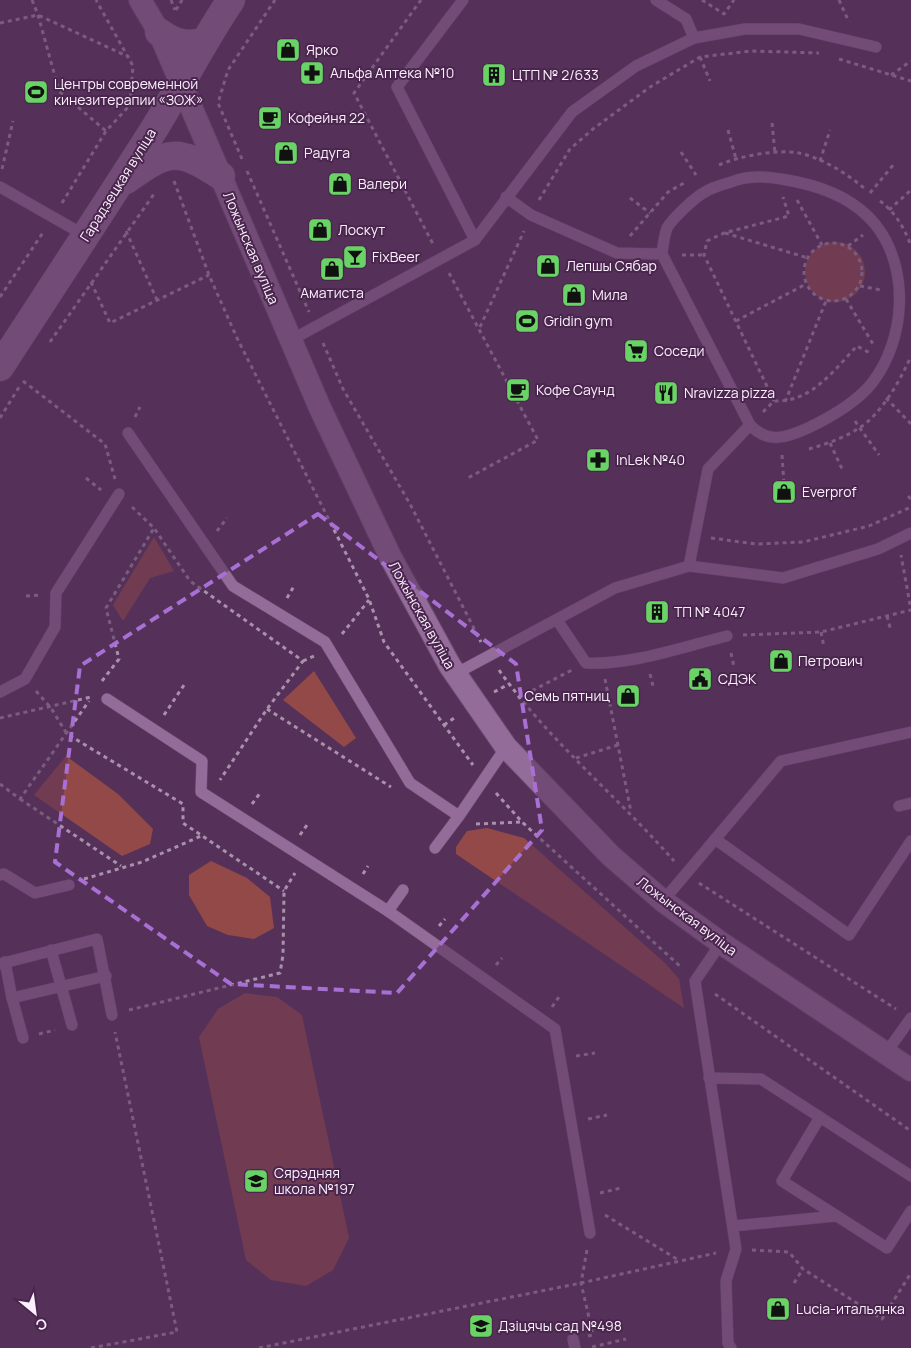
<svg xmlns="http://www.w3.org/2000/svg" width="911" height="1348" font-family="Manrope,sans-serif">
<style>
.green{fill:#934947}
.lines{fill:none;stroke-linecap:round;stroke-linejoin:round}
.service-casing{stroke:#6c4f70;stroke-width:12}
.minor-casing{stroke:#6c4f70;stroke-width:24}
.tertiary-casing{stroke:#6c4f70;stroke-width:29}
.path{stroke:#a991ac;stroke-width:3;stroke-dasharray:4 4;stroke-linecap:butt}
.service{stroke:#946c99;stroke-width:11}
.minor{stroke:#946c99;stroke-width:22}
.tertiary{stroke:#946c99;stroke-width:28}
.marked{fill:none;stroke:#a870d5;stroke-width:4;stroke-dasharray:10 6;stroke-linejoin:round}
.labels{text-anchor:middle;stroke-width:4;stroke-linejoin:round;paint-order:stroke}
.poi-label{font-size:14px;fill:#fceffd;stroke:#4a264e;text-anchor:start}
.street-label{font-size:14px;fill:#fceffd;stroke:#4a264e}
</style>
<rect width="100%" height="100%" fill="#553159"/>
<g class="green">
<circle cx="835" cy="272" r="30"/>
<polygon points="154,537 174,571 150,578 123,621 113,605"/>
<polygon points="314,671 356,738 344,747 283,700"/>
<polygon points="66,756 118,794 153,829 150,844 122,856 34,795"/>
<polygon points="487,828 524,838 665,963 679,979 684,1008 456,854 456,847 467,831"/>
<polygon points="211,861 247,878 270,897 274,928 254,939 228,935 207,926 189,895 189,875"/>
<polygon points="245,993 277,997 302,1015 349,1238 333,1270 306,1286 271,1280 246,1260 199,1037 218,1009"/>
</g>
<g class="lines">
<defs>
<g id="service">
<polyline points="463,0 397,87 475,240"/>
<polyline points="694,38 745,29 799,29 876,47"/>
<polyline points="0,187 86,236"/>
<path d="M506 197 531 215 617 253 662 254 750 425C768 444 786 438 808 428 831 417 856 403 872 383 906 339 910 268 875 224 855 200 826 188 797 182 778 178 755 174 737 180 727 184 714 186 705 192 695 197 672 219 667 228 664 236 663 246 662 254"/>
<polyline points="291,340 475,240 572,112 636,66 694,38 686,19 656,0"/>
<polyline points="128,433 233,586 325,642 410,783 459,816 506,747"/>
<polyline points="689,566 708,469 750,425"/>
<path d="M557 620 586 663C633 665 682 647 727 636"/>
<polyline points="455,674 615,588 689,566 783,578 878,549 911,533"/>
<polyline points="0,692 25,679 55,627 56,593 119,494"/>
<polyline points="107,699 202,761 201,792 388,911 403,890"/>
<polyline points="899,806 911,803"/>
<polyline points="715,839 849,935 911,841"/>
<polyline points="435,848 459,816"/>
<polyline points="0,875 4,874 35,893 69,885"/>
<polyline points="663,901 781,761 911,732"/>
<polyline points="388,911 555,1029 590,1233"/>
<polyline points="721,943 695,981 736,1249 726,1281 728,1343 731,1348"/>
<polyline points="51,950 72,1025"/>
<polyline points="5,962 12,998 106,976"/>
<polyline points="0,964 97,939 112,1015"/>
<polyline points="12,998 23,1038"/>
<polyline points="886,1053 911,1018"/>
<polyline points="709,1078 761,1079 911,1176"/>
<polyline points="820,1117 782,1181 887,1248 911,1211"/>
<polyline points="733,1226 836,1216"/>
<polyline points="573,1339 575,1348"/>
</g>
<polyline id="minor" points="140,0 159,32 320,408 390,556 450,666 506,747 611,856 663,901 721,943 911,1070"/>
<g id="tertiary">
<path d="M159 32C174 43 185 46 203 42"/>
<path d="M126 180C168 150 177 147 221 176"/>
<path d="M0 367C50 290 100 214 149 137 178 92 201 44 231 0"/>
</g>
</defs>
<use href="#service" class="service-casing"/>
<use href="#minor" class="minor-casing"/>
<use href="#tertiary" class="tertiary-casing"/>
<g class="path">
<polyline points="32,0 38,15 59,91 106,131"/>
<polyline points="171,0 175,10"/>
<polyline points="421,0 354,93 433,244"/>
<polyline points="702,0 724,14 734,0"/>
<polyline points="839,0 849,22"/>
<polyline points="176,10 182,0"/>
<polyline points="0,23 38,15 129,57"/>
<polyline points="700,57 710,81"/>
<polyline points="839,59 911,81"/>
<polyline points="891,75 911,61"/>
<polyline points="772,123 775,153"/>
<polyline points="728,130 736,159"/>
<polyline points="681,152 696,175"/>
<polyline points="242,159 218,103 228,70 275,0"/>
<polyline points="820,161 830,130"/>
<path d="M719 165C739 156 777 149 799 153 822 158 846 173 864 188"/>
<polyline points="2,169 13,121"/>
<polyline points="247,171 309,312"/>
<polyline points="174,181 209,275 237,338 369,599 384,642 473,765"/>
<polyline points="870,193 894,164"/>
<polyline points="630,198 650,213"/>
<polyline points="539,200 570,149 593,129 650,87 700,57 751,51 819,53"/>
<polyline points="797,200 822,245"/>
<path d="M880 201C895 212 905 229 911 246"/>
<polyline points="62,203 106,131 130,105 133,66 96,0"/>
<polyline points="889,210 911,190"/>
<polyline points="126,231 157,300"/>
<polyline points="725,233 808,258"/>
<polyline points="630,236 668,192 684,183"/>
<circle cx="833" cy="272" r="29"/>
<polyline points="848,246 863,235"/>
<polyline points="682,255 704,255"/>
<polyline points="449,273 538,440 466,479"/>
<polyline points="91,282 110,323 209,275"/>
<polyline points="860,286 881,290"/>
<polyline points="0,297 44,231"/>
<polyline points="846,299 873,344"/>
<polyline points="736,321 806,284"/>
<polyline points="480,327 524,231"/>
<polyline points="50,342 154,194"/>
<polyline points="323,343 343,389 410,504 481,642"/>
<polyline points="23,381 105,444 115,479"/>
<polyline points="886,398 911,424"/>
<polyline points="774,401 704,255 707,241 724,233 789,216 783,197"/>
<polyline points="785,402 826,301"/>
<path d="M763 412 774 401C811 403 834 370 857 346L870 353"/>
<polyline points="135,417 140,407"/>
<polyline points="0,418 21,384"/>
<polyline points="855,421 879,455"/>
<polyline points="830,443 843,471"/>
<path d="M809 449C826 444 844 438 859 428 881 415 901 379 911 356"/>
<polyline points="782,455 784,485"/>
<polyline points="86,478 101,490"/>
<polyline points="908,496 911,499"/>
<polyline points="132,507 154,528 190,581 303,661 267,709 220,780"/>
<polyline points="217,531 227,518"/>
<polyline points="711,538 756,544 803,542 869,526 911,507"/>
<polyline points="26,596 40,595"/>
<polyline points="287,598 294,586"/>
<polyline points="887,616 891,631"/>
<polyline points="821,632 824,647"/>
<polyline points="342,634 369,600"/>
<polyline points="743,635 821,632 911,610 901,555"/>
<polyline points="731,653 734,667"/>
<polyline points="303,661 314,656"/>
<path d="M499 670C549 741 617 796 674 861"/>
<polyline points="650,674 653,686"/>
<polyline points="605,679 631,812"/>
<polyline points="102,681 119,659 106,608 154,528"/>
<polyline points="36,691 51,708 67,734 183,804 183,823 284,891"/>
<polyline points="494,692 509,684"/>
<polyline points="518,698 572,670"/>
<polyline points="267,709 391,787"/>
<polyline points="164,715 184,685"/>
<polyline points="0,718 91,697"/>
<polyline points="444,725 457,716"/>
<polyline points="576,758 618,745"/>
<polyline points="0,784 20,799 89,701"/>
<polyline points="496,793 522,822 682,968"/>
<polyline points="20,799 121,866"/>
<polyline points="252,804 260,793"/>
<polyline points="476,824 522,822"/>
<polyline points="300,835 307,825"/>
<polyline points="363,874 368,866"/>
<polyline points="84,879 142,862 201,836"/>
<polyline points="699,883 896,1009"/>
<polyline points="439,926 445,919"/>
<polyline points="496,965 502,958"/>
<polyline points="715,994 911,1131"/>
<polyline points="552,1007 559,997"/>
<polyline points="129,1010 280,973 283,955 284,891 295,873"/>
<polyline points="39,1034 55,1030"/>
<polyline points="576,1056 595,1053"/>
<polyline points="588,1119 607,1115"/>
<polyline points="600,1193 621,1188"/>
<polyline points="605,1215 680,1261"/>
<polyline points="587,1250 581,1283 593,1335 588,1336"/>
<polyline points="752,1250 789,1252 803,1269 882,1319 911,1273"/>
<polyline points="794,1283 803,1269"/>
<polyline points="592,1347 626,1339"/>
<polyline points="91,1348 177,1332 115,1032"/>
<polyline points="259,1348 581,1283 716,1253"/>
</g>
<use href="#service" class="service"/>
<use href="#minor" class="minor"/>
<use href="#tertiary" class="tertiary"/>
</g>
<path d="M0 0H911V1348H0ZM318 514 516 664 542 830 397 993 231 984 55 862 80 666Z" fill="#553159" fill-opacity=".55" fill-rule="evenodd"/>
<path class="marked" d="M318 514 516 664 542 830 397 993 231 984 55 862 80 666Z"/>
<defs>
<symbol id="shop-square" viewBox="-11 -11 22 22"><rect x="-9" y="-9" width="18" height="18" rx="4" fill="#69d465" stroke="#4a264e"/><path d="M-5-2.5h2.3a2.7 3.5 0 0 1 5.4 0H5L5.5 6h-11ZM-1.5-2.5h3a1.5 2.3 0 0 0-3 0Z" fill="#111"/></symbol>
<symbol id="pharmacy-square" viewBox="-11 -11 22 22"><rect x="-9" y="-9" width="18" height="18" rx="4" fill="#69d465" stroke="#4a264e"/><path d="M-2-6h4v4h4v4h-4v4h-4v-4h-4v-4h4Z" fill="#111"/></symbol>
<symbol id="building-square" viewBox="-11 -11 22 22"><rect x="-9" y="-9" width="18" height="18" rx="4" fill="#69d465" stroke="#4a264e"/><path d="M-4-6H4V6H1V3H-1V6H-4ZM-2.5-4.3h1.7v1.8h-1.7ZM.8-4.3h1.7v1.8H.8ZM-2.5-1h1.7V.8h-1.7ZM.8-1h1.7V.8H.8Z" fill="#111"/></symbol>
<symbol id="stadium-square" viewBox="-11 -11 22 22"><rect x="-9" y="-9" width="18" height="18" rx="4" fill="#69d465" stroke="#4a264e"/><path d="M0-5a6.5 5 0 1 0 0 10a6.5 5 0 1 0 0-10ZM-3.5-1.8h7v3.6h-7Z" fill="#111"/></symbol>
<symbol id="cafe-square" viewBox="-11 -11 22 22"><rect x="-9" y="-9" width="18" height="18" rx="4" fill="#69d465" stroke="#4a264e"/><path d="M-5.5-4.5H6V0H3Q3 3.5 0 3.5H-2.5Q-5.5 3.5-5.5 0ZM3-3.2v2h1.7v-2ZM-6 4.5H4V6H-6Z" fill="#111"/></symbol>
<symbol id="bar-square" viewBox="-11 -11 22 22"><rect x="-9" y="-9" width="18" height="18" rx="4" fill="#69d465" stroke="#4a264e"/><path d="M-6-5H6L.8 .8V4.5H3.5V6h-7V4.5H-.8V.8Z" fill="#111"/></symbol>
<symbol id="supermarket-square" viewBox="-11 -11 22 22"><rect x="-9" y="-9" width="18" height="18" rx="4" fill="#69d465" stroke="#4a264e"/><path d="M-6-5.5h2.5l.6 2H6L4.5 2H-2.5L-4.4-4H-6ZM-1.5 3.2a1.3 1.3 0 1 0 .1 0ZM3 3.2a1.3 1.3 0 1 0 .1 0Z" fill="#111"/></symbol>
<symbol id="restaurant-square" viewBox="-11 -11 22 22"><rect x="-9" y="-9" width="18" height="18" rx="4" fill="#69d465" stroke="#4a264e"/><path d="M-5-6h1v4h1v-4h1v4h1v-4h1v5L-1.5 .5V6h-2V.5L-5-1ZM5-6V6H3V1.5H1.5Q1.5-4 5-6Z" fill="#111"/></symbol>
<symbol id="civic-square" viewBox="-11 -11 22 22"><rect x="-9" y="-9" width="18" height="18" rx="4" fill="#69d465" stroke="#4a264e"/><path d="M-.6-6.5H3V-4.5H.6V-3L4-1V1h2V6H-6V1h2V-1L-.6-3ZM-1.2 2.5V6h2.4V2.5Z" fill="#111"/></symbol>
<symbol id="school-square" viewBox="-11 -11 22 22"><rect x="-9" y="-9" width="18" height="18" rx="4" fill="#69d465" stroke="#4a264e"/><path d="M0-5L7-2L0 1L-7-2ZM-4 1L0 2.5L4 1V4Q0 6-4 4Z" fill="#111"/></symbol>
</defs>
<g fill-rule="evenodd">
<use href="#shop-square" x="274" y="36" width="28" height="28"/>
<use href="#pharmacy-square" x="298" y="59" width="28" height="28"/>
<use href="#building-square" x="480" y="61" width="28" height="28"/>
<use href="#stadium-square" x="22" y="78" width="28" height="28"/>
<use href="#cafe-square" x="256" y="104" width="28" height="28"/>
<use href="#shop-square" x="272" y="139" width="28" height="28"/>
<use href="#shop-square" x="326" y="170" width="28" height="28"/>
<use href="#shop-square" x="306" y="216" width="28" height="28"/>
<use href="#bar-square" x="341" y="243" width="28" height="28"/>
<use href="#shop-square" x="534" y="252" width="28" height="28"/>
<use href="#shop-square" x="318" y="255" width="28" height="28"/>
<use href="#shop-square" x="560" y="281" width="28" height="28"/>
<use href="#stadium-square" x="513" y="307" width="28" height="28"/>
<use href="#supermarket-square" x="622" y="337" width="28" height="28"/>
<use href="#cafe-square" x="504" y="376" width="28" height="28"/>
<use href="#restaurant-square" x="652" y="379" width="28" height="28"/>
<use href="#pharmacy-square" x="584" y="446" width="28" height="28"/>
<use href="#shop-square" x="770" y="478" width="28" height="28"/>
<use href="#building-square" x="643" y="598" width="28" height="28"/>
<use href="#shop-square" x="767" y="647" width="28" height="28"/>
<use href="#civic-square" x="686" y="665" width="28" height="28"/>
<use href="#shop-square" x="614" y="682" width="28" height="28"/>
<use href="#school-square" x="242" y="1167" width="28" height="28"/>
<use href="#shop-square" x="764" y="1295" width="28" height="28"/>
<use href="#school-square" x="467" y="1312" width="28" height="28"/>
</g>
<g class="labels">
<g class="poi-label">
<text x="306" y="55">Ярко</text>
<text x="330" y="78">Альфа Аптека №10</text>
<text x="512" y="80">ЦТП № 2/633</text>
<text x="54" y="89">Центры современной<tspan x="54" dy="16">кинезитерапии «ЗОЖ»</tspan></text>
<text x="288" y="123">Кофейня 22</text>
<text x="304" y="158">Радуга</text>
<text x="358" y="189">Валери</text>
<text x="338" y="235">Лоскут</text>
<text x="372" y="262">FixBeer</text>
<text x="566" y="271">Лепшы Сябар</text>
<text x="332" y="298" text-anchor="middle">Аматиста</text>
<text x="592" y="300">Мила</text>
<text x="544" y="326">Gridin gym</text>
<text x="654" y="356">Соседи</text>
<text x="536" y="395">Кофе Саунд</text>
<text x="684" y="398">Nravizza pizza</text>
<text x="616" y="465">InLek №40</text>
<text x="802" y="497">Everprof</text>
<text x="674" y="617">ТП № 4047</text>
<text x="798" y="666">Петрович</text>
<text x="718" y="684">СДЭК</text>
<text x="610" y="701" text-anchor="end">Семь пятниц</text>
<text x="274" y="1178">Сярэдняя<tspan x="274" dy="16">школа №197</tspan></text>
<text x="796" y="1314">Lucia-итальянка</text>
<text x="498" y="1331">Дзіцячы сад №498</text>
</g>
<g class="street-label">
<text transform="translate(118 185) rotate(-58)" y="5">Гарадзецкая вуліца</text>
<text transform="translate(251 248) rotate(67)" y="5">Ложынская вуліца</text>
<text transform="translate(422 615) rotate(61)" y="5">Ложынская вуліца</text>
<text transform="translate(687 916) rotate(37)" y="5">Ложынская вуліца</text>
</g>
</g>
<g transform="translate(35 1313) rotate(151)" stroke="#4a264e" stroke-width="4" paint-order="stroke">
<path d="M0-4L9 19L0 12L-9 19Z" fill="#fceffd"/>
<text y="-8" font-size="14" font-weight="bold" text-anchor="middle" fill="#fceffd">С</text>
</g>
</svg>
